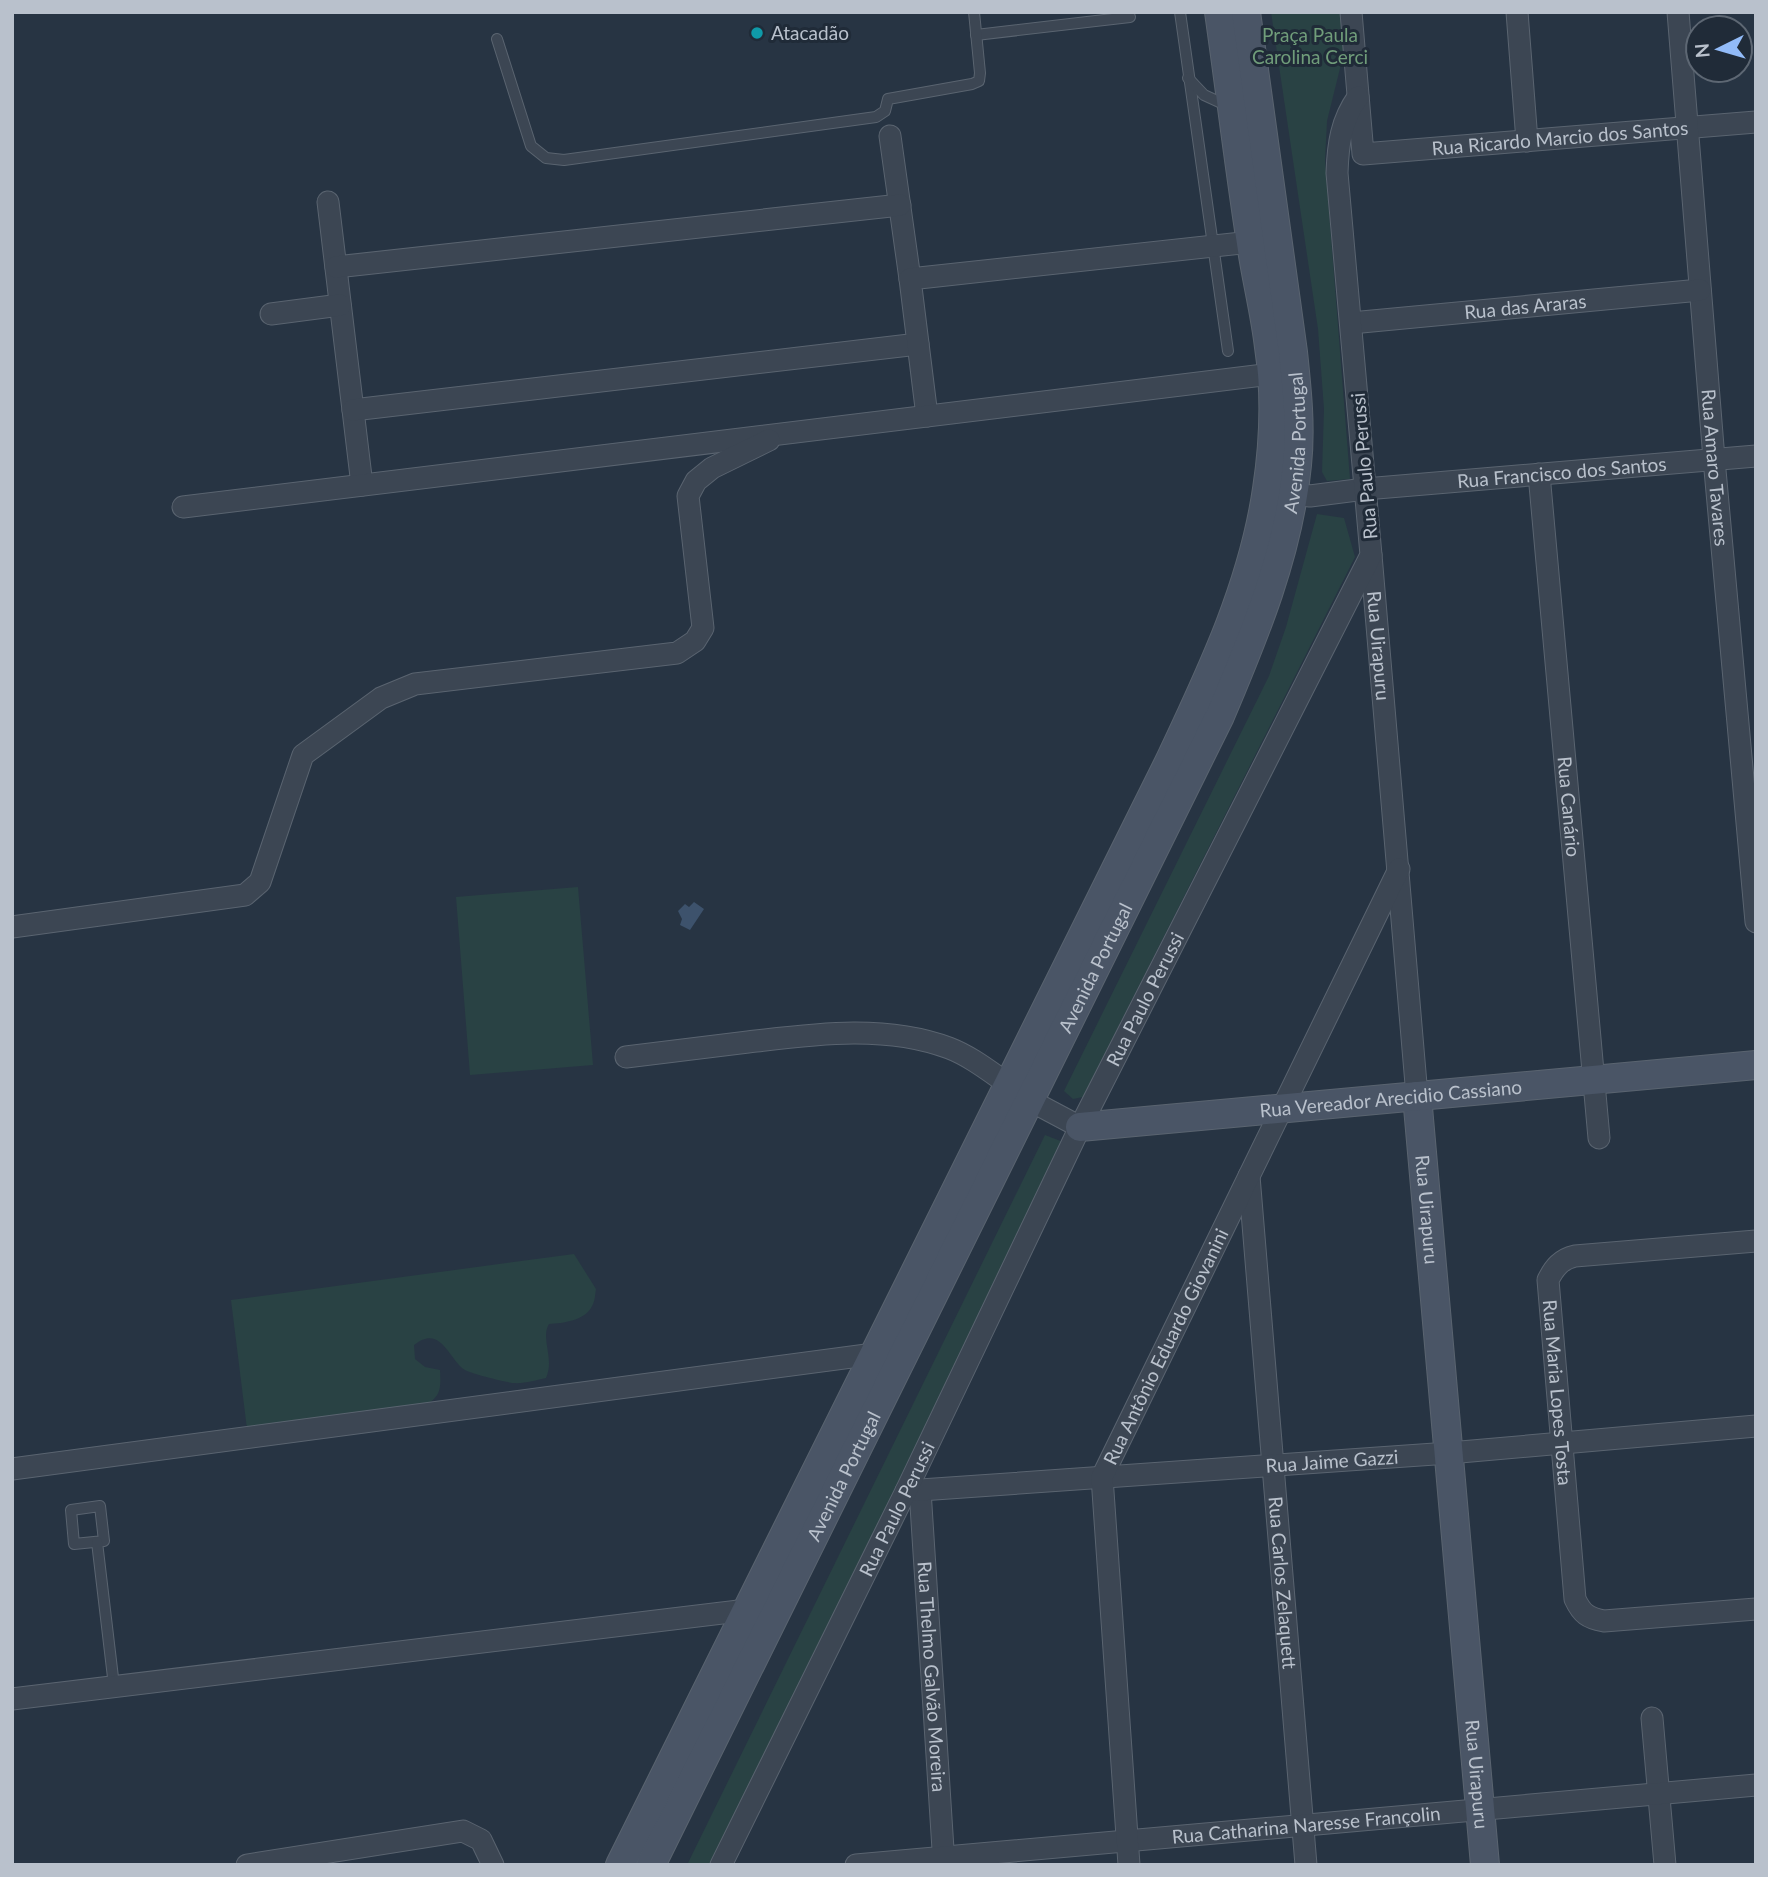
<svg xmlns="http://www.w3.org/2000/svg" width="1768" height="1877" font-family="Lato,sans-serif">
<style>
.green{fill:#294244}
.water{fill:#3d526c}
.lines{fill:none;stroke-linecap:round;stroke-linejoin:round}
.lane-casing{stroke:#5a6470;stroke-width:12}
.street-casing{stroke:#5a6470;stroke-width:23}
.secondary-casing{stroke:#5a6470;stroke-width:30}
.lane{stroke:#3c4653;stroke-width:10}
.street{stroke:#3c4653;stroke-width:21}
.secondary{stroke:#4a5566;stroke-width:28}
.culture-dot{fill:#0f9aa8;stroke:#202b38;stroke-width:2.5}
.labels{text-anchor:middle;stroke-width:6;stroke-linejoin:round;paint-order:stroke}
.poi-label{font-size:19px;fill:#b9c1cc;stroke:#202b38;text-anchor:start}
.park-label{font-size:19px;fill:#709d7a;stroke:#202b38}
.street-label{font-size:19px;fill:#b9c1cc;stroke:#202b38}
</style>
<rect width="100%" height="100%" fill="#273443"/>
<g class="green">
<polygon points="1271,12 1342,12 1346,44 1327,121 1325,160 1350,479 1327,481 1322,472 1324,409 1318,329"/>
<polygon points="1317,514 1344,518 1355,557 1083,1097 1073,1099 1064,1091 1269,676 1286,627"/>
<polygon points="578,887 593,1065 470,1075 456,897"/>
<polygon points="1045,1135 1063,1142 771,1744 710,1865 687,1865"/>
<path d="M574 1254 596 1289C595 1294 595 1302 592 1306 585 1321 563 1323 549 1324 540 1339 555 1358 546 1378 536 1380 524 1384 513 1383 505 1382 472 1374 465 1370 449 1360 441 1323 414 1345L415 1359 425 1367 440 1370C441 1390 441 1397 422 1407L247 1429 231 1300Z"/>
</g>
<polygon class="water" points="694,902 704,909 690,930 680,925 682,919 678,911 685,904 689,907"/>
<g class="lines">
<defs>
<g id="lane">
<polyline points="1180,12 1228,351"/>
<polyline points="976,35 1130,17"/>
<polyline points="497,39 531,146 546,158 564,160 876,117 885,111 888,99 972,84 979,81 980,73 974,12"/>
<polyline points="1188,78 1204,95 1228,106"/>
<polygon points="100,1506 104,1541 74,1544 71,1510"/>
<polyline points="97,1542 114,1686"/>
</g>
<g id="street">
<path id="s1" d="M1351 12 1363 154 1756 122"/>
<polyline points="1517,12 1527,141"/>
<path id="s2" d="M1678 12 1714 459 1756 922"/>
<polyline points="890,136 910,279"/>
<polyline points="328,202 362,485"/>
<polyline points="336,267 900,205"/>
<polyline points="271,314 340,305"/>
<path id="s3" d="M1351 323 1700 290"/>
<polyline points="353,410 918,344"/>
<polyline points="927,416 910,279 1251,242"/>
<path id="s4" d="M1539 474 1599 1138"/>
<path id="s5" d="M1293 494 1310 496 1365 489 1756 456"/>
<polyline points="183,507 1272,374"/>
<path id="s6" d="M1371 555 1417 1096"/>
<polyline points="12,927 245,895 260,882 303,755 381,698 415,684 677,653 695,641 703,628 688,496 696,481 712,468 769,440"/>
<path d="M626 1057C666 1052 707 1047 748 1042 814 1034 885 1024 949 1048 970 1056 989 1071 1008 1084"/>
<polyline points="1031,1101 1080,1127"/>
<path id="s7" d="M1249 1176 1306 1865"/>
<path id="s8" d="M1756 1241 1575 1256C1561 1259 1554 1268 1548 1280L1575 1599C1582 1614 1588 1618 1604 1621L1756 1609"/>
<polyline points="12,1469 874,1354"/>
<path id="s9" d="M920 1490 944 1865"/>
<path id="s10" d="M906 1491 1449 1453 1756 1426"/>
<polyline points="12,1699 747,1610"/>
<polyline points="1652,1718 1665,1865"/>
<polyline points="247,1865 463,1831 481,1840 493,1865"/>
<path id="s11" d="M721 1865 906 1491 1080 1127 1371 555 1337 173C1338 144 1341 121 1358 97"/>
<path id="s12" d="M856 1865 1756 1785"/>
<path id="s13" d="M1129 1865 1102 1477 1399 869"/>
</g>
<g id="secondary">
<path id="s14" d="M1417 1096 1485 1865"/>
<path id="s15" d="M1080 1127 1756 1065"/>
<path d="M620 1865 1169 762C1210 675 1253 586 1267 489 1274 443 1276 394 1269 347 1265 312 1256 278 1251 243 1239 166 1230 89 1219 12"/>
<path id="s16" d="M651 1865 1220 716C1254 636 1289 552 1297 465 1301 427 1297 390 1293 352L1246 12"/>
</g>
</defs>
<use href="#lane" class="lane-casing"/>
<use href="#street" class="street-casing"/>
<use href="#secondary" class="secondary-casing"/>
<use href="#lane" class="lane"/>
<use href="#street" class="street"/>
<use href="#secondary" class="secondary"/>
</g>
<circle class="culture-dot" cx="757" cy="33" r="7"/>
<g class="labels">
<g class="poi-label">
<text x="771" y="40">Atacadão</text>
</g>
<g class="park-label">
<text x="1310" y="42">Praça Paula<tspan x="1310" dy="22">Carolina Cerci</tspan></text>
</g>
<g class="street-label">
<text dy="7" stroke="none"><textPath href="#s1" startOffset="340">Rua Ricardo Marcio dos Santos</textPath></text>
<text dy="7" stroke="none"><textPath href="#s3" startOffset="175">Rua das Araras</textPath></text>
<text dy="7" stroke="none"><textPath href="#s16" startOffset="1568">Avenida Portugal</textPath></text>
<text transform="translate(1364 466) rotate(-95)" y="7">Rua Paulo Perussi</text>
<text dy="7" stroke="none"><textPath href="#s2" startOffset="457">Rua Amaro Tavares</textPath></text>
<text dy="7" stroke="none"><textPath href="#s5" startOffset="270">Rua Francisco dos Santos</textPath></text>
<text dy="7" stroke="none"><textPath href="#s6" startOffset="91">Rua Uirapuru</textPath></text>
<text dy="7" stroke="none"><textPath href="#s4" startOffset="334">Rua Canário</textPath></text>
<text dy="7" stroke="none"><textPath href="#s16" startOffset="1001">Avenida Portugal</textPath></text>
<text dy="7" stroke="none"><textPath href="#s11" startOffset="964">Rua Paulo Perussi</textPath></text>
<text dy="7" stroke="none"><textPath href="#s15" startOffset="312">Rua Vereador Arecidio Cassiano</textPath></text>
<text dy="7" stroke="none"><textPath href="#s14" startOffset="114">Rua Uirapuru</textPath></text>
<text dy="7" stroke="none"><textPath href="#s13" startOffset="534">Rua Antônio Eduardo Giovanini</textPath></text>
<text dy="7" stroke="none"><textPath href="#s8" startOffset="332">Rua Maria Lopes Tosta</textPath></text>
<text dy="7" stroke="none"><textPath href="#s10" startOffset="427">Rua Jaime Gazzi</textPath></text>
<text dy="7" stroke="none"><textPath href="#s16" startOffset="434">Avenida Portugal</textPath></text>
<text dy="7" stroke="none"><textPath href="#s11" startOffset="397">Rua Paulo Perussi</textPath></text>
<text dy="7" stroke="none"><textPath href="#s7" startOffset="408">Rua Carlos Zelaquett</textPath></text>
<text dy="7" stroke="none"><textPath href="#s9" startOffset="187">Rua Thelmo Galvão Moreira</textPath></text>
<text dy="7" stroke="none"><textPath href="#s14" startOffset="681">Rua Uirapuru</textPath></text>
<text dy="7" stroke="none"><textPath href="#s12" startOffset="452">Rua Catharina Naresse Françolin</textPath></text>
</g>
</g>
<rect width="1768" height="1877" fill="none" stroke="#b9c1cc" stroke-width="28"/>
<g transform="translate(1719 49) rotate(265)"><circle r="33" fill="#202b38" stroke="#5d6773" stroke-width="2"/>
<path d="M0-5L12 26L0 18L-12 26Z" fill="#92bbf8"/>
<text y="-10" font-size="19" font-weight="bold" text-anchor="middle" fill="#b9c1cc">N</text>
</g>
</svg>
